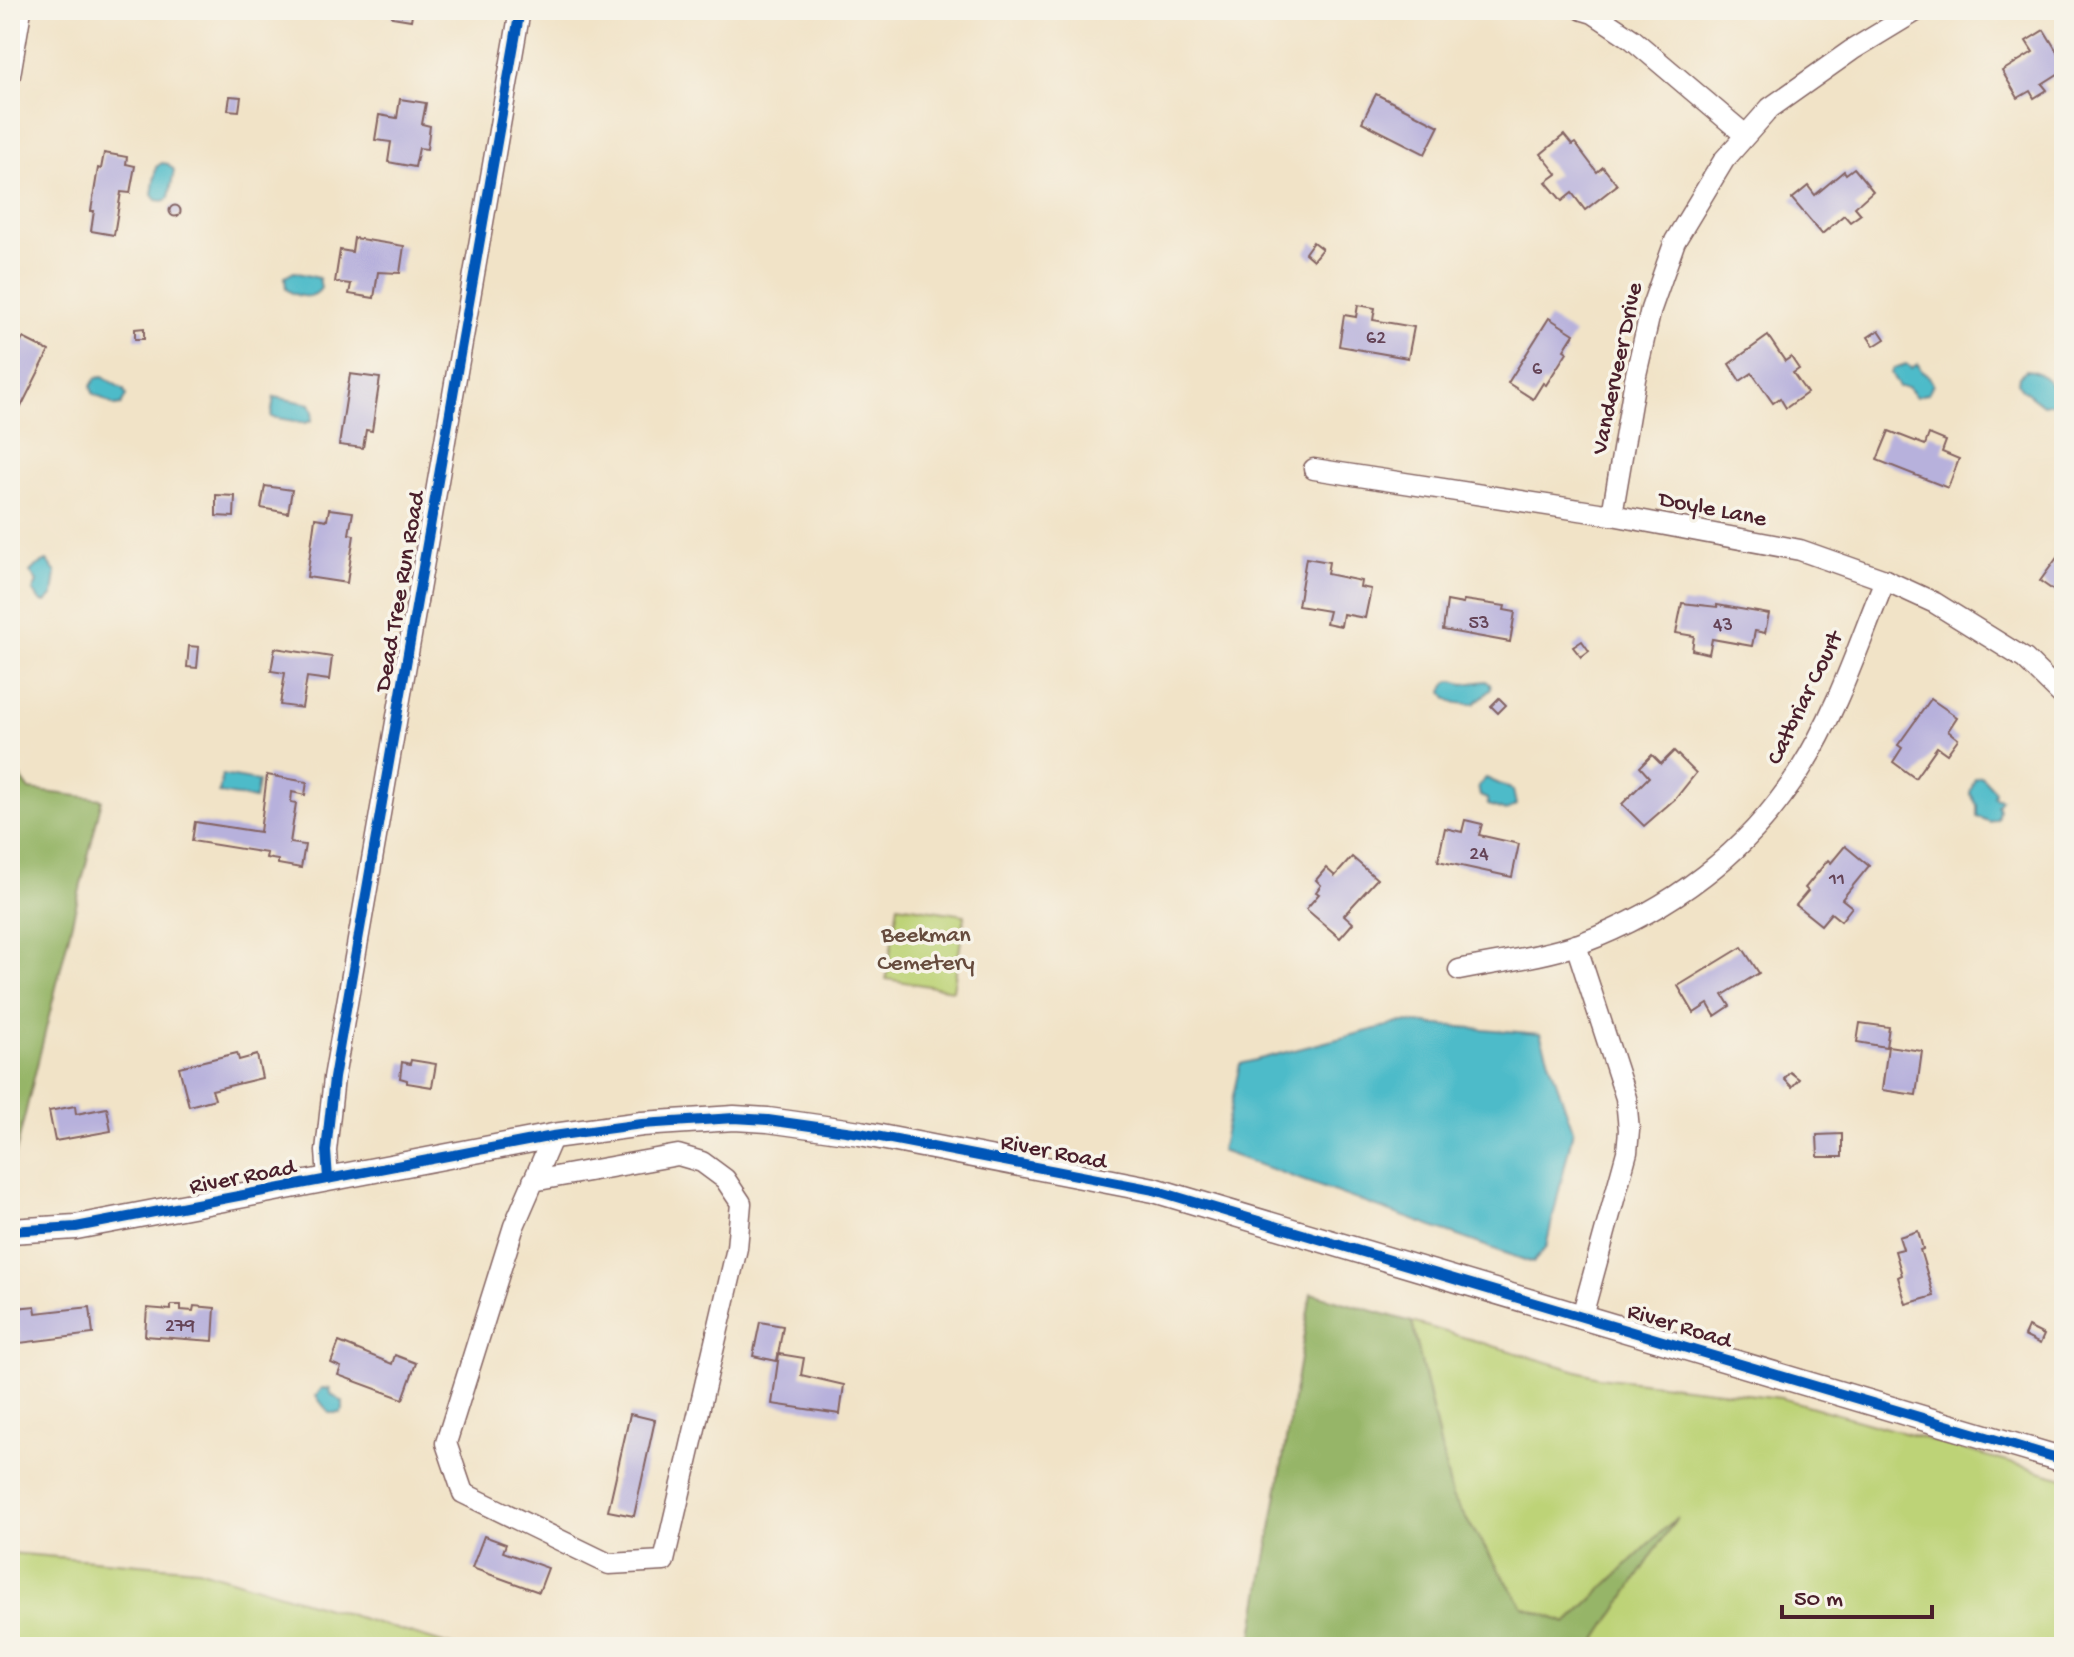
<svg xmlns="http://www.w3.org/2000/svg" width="2074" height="1657" font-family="'Gochi Hand',sans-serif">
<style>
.green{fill:#bdd377;stroke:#847951;stroke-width:2}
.forest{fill:#96b568;stroke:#706a4a;stroke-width:2}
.water{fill:#4ebbc9;stroke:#4c6d7a;stroke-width:2}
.building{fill:#b7b1dc}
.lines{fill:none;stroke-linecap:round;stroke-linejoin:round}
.minor-casing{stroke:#846462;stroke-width:23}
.major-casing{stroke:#846462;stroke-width:27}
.minor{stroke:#fff;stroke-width:20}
.major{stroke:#fff;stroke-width:24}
.cycleway-casing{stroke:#f7f3e8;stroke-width:15}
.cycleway{stroke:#0057b8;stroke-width:10}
.labels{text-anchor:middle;stroke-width:7;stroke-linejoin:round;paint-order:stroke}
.number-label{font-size:20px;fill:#654457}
.street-label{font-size:24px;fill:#4a1f2b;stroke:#f7f3e8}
.park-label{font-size:24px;fill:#674c3e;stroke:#f7f3e8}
</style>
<rect width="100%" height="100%" fill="#f7f3e8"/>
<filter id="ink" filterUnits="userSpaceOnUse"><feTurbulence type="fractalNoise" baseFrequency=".0125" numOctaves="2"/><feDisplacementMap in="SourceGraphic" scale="16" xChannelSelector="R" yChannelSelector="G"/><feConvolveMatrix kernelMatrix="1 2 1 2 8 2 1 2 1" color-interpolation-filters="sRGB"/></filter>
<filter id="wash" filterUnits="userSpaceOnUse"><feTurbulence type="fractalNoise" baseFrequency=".006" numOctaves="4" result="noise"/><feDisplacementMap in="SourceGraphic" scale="32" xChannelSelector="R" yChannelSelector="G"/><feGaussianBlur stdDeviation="1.8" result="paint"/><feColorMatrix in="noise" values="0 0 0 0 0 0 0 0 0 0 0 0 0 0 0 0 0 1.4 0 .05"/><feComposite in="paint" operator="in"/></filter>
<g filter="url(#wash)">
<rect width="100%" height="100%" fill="#f1e3c7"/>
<g class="green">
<polygon points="898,905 965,915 953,990 886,979"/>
<polygon points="1412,1322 1598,1377 1781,1398 2064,1478 2064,1647 1592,1647 1675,1520 1567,1623 1523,1607 1452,1497"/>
<polygon points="10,1553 198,1569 456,1647 10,1647"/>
</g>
<g class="forest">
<polygon points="10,762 30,790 102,799 10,1176 10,1002 17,985 10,960"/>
<polygon points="1311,1293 1412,1322 1452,1497 1523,1607 1567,1623 1677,1517 1592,1647 1251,1647"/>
</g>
<g class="water">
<polygon points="162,163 168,164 174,170 169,198 164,201 156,200 152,195 156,167"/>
<path d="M294 272 319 278 321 288C313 301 296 297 286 289L285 277Z"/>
<polygon points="1906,364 1911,368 1918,364 1922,372 1928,375 1933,384 1928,393 1916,397 1907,387 1899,387 1891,373 1894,368"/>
<path d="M2026 370C2040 370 2060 388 2056 403L2043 405 2021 388 2018 382 2019 376Z"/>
<polygon points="103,377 124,390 126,396 121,405 115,406 93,393 91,386 96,378"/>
<polygon points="274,397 310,404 313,411 312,420 306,423 271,417"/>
<polygon points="47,561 56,573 53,595 46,602 41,602 33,591 37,582 30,572 36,566"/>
<path d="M1453 681 1464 684 1486 681 1490 684 1491 689 1474 704C1462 704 1447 704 1443 691L1448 682Z"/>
<polygon points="222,775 258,781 255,799 219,793"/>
<polygon points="1981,776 1995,791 1994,797 2001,799 1997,805 1999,810 1997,819 1990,822 1977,816 1977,805 1970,793 1975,778"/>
<polygon points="1486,778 1513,790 1516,805 1506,811 1488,805 1487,799 1480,796 1478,786"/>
<polygon points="1403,1022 1540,1034 1573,1130 1546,1247 1533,1263 1221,1151 1240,1064"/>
<polygon points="322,1388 330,1389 331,1394 343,1402 343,1410 340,1413 329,1413 316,1396"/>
</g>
<g id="blocks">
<g class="building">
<polygon points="393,10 413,10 411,20 392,17"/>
<polygon points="2044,30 2064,63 2064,70 2042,84 2047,90 2034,98 2030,91 2018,98 2002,71 2033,52 2026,41"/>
<polygon points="1376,94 1439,126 1425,154 1362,122"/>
<polygon points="230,96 241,97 239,111 228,110"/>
<polygon points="400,99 426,103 422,124 430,126 427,149 419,148 415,167 388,162 391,142 375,140 379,115 397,118"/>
<polygon points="1564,135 1572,145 1575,143 1597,172 1603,167 1617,185 1585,210 1572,193 1562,201 1546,182 1557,174 1541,154"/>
<polygon points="104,153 127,157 126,164 135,166 130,193 121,192 114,235 91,231 94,211 91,211 98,168 101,169"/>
<polygon points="1854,168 1873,191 1855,207 1861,214 1850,222 1844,215 1822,234 1792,199 1808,186 1815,195 1844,171 1846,174"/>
<circle cx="175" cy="211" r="5.5"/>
<polygon points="354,238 404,246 400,273 378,272 374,298 349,294 351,284 335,282 340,250 352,252"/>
<polygon points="1313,242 1322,249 1313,260 1305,253"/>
<polygon points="1358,305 1375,308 1373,320 1414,327 1408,358 1339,346 1344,315 1356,317"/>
<polygon points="1549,318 1574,334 1564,350 1567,352 1546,385 1543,383 1533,399 1508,383"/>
<polygon points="144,328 144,339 135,339 135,329"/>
<polygon points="1879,330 1885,339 1874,346 1868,337"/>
<polygon points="1768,336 1785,361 1791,357 1799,369 1793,373 1807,393 1786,408 1780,398 1773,403 1752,373 1740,381 1729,364"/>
<polygon points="23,338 49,351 20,409 10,404 10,357 12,352 15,354"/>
<polygon points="350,374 380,378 372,431 366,430 363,448 339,445"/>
<polygon points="1889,431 1925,445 1929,434 1946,441 1942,452 1959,459 1948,488 1877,460"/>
<polygon points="265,486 292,490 288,513 261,508"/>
<polygon points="216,495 235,496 234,517 216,516"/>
<polygon points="329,509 353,512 349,534 354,535 347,583 307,577 315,518 327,520"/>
<polygon points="2064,548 2064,584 2057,593 2040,581"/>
<polygon points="1306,558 1329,562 1327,574 1361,581 1360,587 1371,589 1365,618 1343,614 1341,626 1326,623 1329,611 1298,606"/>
<polygon points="1464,600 1505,606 1504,610 1515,612 1510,642 1443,630 1447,601 1463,604"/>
<polygon points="1682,603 1717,607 1717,605 1769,614 1765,633 1755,631 1752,646 1712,639 1709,654 1692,650 1694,636 1676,633"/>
<polygon points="1582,641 1589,651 1581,657 1573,647"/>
<polygon points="189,646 199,647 197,668 187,667"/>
<polygon points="275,648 332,657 329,680 307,677 302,708 280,705 285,673 271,671"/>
<polygon points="1499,698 1506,705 1498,713 1491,706"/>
<polygon points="1931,699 1957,717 1948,731 1958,739 1947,754 1937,747 1915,778 1893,762 1902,748 1898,745"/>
<polygon points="1674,751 1696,773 1676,798 1644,826 1622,804 1649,777 1640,767 1652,755 1661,764"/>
<polygon points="267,775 307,782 305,795 292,792 291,802 296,803 290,843 305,845 301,868 278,864 278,860 266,858 267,853 192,841 195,822 260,832"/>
<polygon points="1465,820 1482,824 1479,835 1519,844 1512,877 1438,861 1445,828 1462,832"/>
<polygon points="1845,846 1869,866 1842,899 1852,907 1841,921 1831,913 1821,925 1796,905 1808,891 1805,888 1828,860 1831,863"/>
<polygon points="1352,857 1377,879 1344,915 1353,923 1340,938 1306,909 1319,894 1316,892 1321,885 1316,880 1326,868 1335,876"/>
<polygon points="1742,947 1759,973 1723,995 1730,1006 1715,1016 1708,1004 1694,1013 1678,986"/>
<polygon points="1860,1023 1889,1027 1886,1047 1857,1042"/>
<polygon points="1888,1046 1922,1051 1916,1095 1882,1090"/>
<polygon points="237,1053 239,1060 257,1055 262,1078 212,1090 215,1099 189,1106 179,1067"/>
<polygon points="411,1060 436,1064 432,1087 407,1083 407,1080 400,1078 402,1062 410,1064"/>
<polygon points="1790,1072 1799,1079 1792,1087 1784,1079"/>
<polygon points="75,1106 76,1114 107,1108 111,1131 55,1141 49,1111"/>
<polygon points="1842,1134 1842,1157 1818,1157 1817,1135"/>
<polygon points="1918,1231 1923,1249 1920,1250 1934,1296 1906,1304 1898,1277 1902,1275 1895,1251 1903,1249 1899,1237"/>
<polygon points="171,1305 181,1305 181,1310 193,1311 194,1306 215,1308 213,1341 145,1336 147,1308 171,1310"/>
<polygon points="35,1306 36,1313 90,1307 93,1334 20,1343 16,1308"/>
<polygon points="760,1322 783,1326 777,1361 753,1356"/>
<polygon points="2028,1327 2044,1335 2040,1344 2024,1336"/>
<polygon points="339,1342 392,1364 395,1355 416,1363 403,1399 338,1375 341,1367 331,1363"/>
<polygon points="779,1354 804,1358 801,1375 844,1385 840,1414 772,1404"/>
<polygon points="630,1414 655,1420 634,1516 608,1511"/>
<polygon points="484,1536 506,1544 503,1552 548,1568 539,1592 472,1568"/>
</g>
</g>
</g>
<g filter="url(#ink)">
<use href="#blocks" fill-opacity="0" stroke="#846462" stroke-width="2"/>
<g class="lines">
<defs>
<g id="minor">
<polyline points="1583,10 1593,13 1632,39 1744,134"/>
<polyline points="10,75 21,10"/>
<polyline points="1314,469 1612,515 1800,550 1885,580 1935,603 2025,659 2064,697"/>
<polyline points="1612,515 1635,379 1651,309 1675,241 1724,160 1770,108 1852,50 1918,10"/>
<polyline points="1576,945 1626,1098 1629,1130 1627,1152 1582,1316"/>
<path d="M1459 970C1498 962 1541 957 1579 944 1670 910 1748 853 1800 770 1837 712 1859 643 1885 580"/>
<polyline points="328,1179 326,1151 334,1078 520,10"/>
<polyline points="533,1181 678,1155 702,1162 725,1179 741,1203 737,1248 664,1561 609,1564 463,1493 446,1443 514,1226 553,1136"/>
</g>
<polyline id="major" points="10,1231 76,1227 553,1136 642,1124 734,1118 768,1120 860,1133 1154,1190 2064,1460"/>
</defs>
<use href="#minor" class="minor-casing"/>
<use href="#major" class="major-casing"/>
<use href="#minor" class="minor"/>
<use href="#major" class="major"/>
<defs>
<g id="cycleway">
<polyline points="328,1179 326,1151 334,1078 520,10"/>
<polyline points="10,1231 76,1227 553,1136 642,1124 734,1118 768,1120 860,1133 1154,1190 2064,1460"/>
</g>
</defs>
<use href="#cycleway" class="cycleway-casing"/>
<use href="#cycleway" class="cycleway"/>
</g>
</g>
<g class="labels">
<g class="number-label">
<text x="1376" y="343">62</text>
<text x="1537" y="374">6</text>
<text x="1479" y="628">53</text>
<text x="1723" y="630">43</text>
<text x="1479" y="859">24</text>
<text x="1837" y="884">11</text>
<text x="180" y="1331">279</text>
</g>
<g class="street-label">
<text transform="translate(1615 368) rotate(-78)" y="8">Vanderveer Drive</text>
<text transform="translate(1713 507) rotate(11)" y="8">Doyle Lane</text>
<text transform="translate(398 591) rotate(-80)" y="8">Dead Tree Run Road</text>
<text transform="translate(1803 697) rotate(-64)" y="8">Catbriar Court</text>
<text transform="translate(1054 1150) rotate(11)" y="8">River Road</text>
<text transform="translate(242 1175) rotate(-11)" y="8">River Road</text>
<text transform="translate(1680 1324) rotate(17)" y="8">River Road</text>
</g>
<g class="park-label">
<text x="926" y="941">Beekman<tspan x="926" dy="28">Cemetery</tspan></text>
</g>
</g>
<rect width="2074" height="1657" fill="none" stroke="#f7f3e8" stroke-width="40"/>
<path d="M1782 1605v12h150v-12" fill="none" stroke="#4a1f2b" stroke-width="4"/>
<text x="1794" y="1605" font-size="24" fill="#4a1f2b" stroke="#f7f3e8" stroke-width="6" paint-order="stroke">50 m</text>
</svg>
